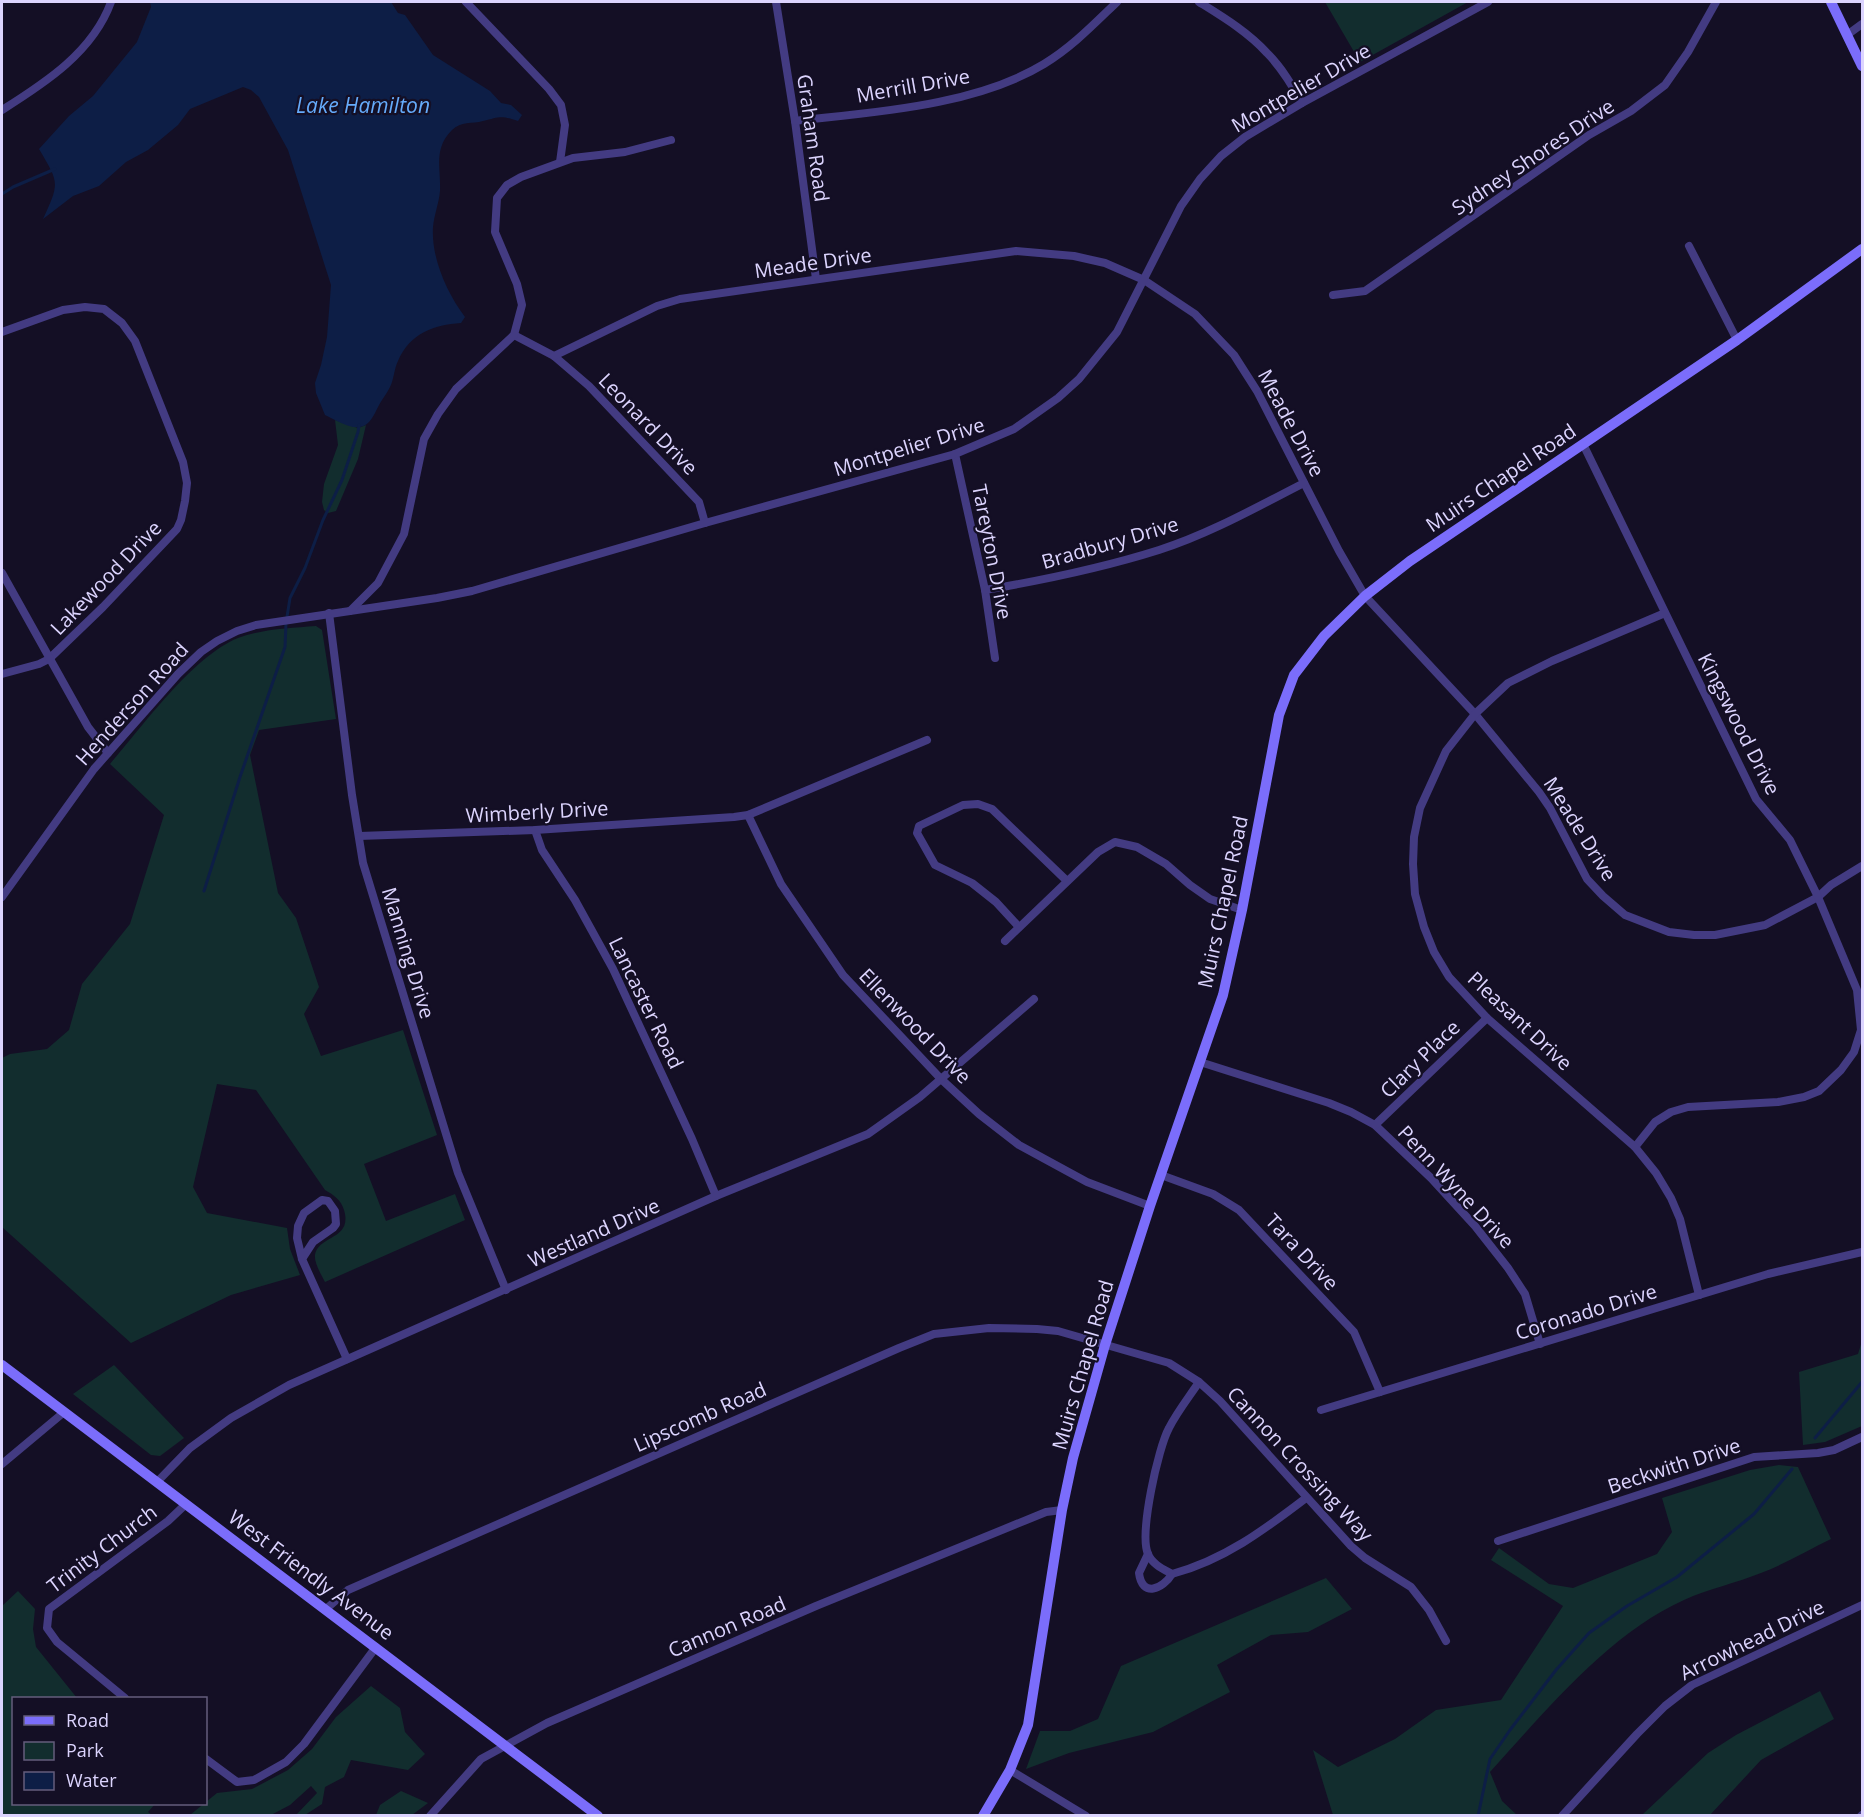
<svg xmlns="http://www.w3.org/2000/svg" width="1864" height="1817" font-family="'Open Sans',sans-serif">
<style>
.green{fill:#122d2e}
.water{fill:#0d1e46}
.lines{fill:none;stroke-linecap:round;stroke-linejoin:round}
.stream{stroke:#0d1e46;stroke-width:3}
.street{stroke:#433b82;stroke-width:8}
.secondary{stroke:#7b6dfb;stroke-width:10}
.labels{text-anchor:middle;stroke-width:4.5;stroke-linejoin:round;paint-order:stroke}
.street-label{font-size:20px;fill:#dcd4fe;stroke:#140f25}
.water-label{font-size:21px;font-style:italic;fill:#65abfb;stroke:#140f25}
</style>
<rect width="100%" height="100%" fill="#140f25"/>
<g class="green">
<polygon points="1325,2 1468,2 1360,62"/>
<polygon points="335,420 358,428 366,425 358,459 336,511 328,513 324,510 322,502 324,484 338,445"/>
<path d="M316 626 322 630 336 719 259 730 250 755 278 893 296 918 319 987 304 1014 321 1056 403 1030 437 1135 364 1164 386 1221 455 1194 465 1220 325 1282C321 1274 314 1263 315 1255 318 1235 353 1240 344 1210 341 1200 334 1195 325 1190L256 1090 217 1084 193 1187 207 1213 287 1228 290 1249 300 1275 231 1295 131 1343 2 1227V1058L10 1054 47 1049 69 1030 82 984 130 924 164 815 110 764C142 727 193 656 238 638 263 629 290 628 316 626Z"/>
<polygon points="1862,1341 1862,1426 1825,1442 1803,1445 1799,1372 1858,1354"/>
<polygon points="114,1365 184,1438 160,1456 151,1455 73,1394"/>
<path d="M1779 1465 1798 1467 1831 1539C1808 1550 1785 1564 1761 1573 1736 1583 1708 1589 1684 1600 1608 1634 1545 1712 1490 1772L1502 1801 1517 1815H1333L1313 1750 1338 1767 1395 1739 1436 1710 1501 1700 1563 1606 1491 1560 1499 1548 1549 1584 1573 1588 1657 1554 1672 1532 1662 1498 1750 1470Z"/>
<polygon points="1326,1578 1352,1609 1308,1632 1271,1635 1217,1665 1230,1692 1153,1732 1069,1753 1026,1769 1040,1731 1070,1731 1098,1719 1121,1666"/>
<polygon points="18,1591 35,1609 33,1629 36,1647 77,1698 14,1698 14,1804 155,1804 148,1812 152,1815 2,1815 2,1606"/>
<polygon points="371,1686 400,1708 405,1732 425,1754 408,1770 351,1760 344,1777 325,1787 322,1804 305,1815 296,1815 317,1793 311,1786 290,1805 271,1815 190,1815 217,1793 252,1789 288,1770 312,1749 336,1717"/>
<polygon points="1820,1691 1834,1719 1761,1760 1710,1815 1642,1815 1708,1753 1736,1735"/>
<polygon points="401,1791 428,1803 412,1815 376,1815 380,1805"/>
</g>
<path class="water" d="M150 2H391L398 13 405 15 433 55 490 91 501 103 511 105 522 115 518 121C501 115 499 117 483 121 472 124 461 121 452 130 433 149 441 168 440 191 439 203 434 215 433 227 431 258 447 293 465 317L461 323C434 325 410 333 398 361 394 369 394 379 390 387 387 394 381 400 378 407 374 415 370 425 360 427 350 429 335 420 325 415L316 393 315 383 321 365 327 337 331 285 288 150 259 97 251 90 243 87 190 109 178 125 148 150 126 162 99 186 73 196 43 219C60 182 59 183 39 149L69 116 93 96 137 42 151 7Z"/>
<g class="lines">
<g class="stream">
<polyline points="2,194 13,187 55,169"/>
<polyline points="204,891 240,777 285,647 286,623 290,598 305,568 323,520 342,480 358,432 359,425"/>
<polyline points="1815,1438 1862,1382"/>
<polyline points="1478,1816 1490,1759 1510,1730 1556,1670 1589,1633 1627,1606 1677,1577 1754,1514 1792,1469"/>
</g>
<g class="street">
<polyline points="466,2 549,89 561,105 565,125 560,162"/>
<polyline points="776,2 795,121 816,279"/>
<path d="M1199 2C1223 17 1248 32 1267 53 1282 68 1292 85 1302 103"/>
<polyline points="1847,35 1862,24"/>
<path d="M2 110C45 83 93 52 111 2"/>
<path d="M795 121C874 112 975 106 1044 64 1072 47 1094 24 1117 2"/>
<polyline points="1689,246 1737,340"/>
<polyline points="1333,295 1365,291 1589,135 1631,111 1665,85 1688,52 1716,2"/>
<polyline points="2,332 63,310 85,307 104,309 122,323 135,341 183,462 187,483 185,501 181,520 177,529 103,607 49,659 39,664 2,674"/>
<polyline points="514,335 554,356 589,386 699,502 705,523"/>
<polyline points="554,356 657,306 680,299 1016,251 1074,256 1105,263 1144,280 1195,314 1234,355 1257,391 1339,551 1365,596 1475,714 1539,792 1550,808 1587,879 1603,896 1625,915 1669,932 1694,935 1715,935 1765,925 1818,897 1831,885 1862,866"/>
<polyline points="1583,444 1756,799 1790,840 1818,897 1857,990 1861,1030 1854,1052 1841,1070 1819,1091 1804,1097 1778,1102 1688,1107 1671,1112 1655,1122 1635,1147"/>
<polyline points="955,454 985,590 995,658"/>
<polyline points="2,573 88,727 108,753"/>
<path d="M985 590C1044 580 1102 568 1159 550 1209 534 1257 507 1304 483"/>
<polyline points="350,611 437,598 472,591 705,523 955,454 1014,429 1058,398 1079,379 1117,332 1181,206 1200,179 1221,156 1245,137 1302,103 1488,2"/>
<polyline points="329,613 352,795 363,863 458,1173 506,1290"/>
<polyline points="1665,613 1552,661 1508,683 1475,714 1446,751 1420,808 1414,837 1413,864 1415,894 1424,927 1434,952 1449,977 1487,1018 1635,1147 1656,1173 1671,1198 1680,1219 1699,1295"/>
<polyline points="748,815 781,884 843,975 941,1079 979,1114 1019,1145 1087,1182 1150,1206"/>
<polyline points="535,830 542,850 575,900 613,969 692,1139 716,1196"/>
<polyline points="359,836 535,830 734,817 748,815 927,740"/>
<polyline points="2,897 94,769 178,674 201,652 217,641 237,631 256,625 350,611 378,583 404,534 424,439 438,414 456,389 514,335 522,305 517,284 495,232 497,198 507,185 521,177 573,158 625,152 671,140"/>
<polyline points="1019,927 996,902 972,883 935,865 917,833 919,826 963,805 978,804 992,809 1067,881"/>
<polyline points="1005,941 1098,852 1115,842 1137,847 1166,864 1190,885 1210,899 1242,910"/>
<polyline points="1200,1062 1329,1103 1351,1112 1375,1125 1431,1178 1475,1226 1508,1268 1525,1294 1540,1344"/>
<polyline points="1375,1125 1487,1018"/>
<polyline points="1161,1175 1213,1194 1239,1210 1354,1332 1380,1392"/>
<polyline points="302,1259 313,1242 333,1228 336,1224 335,1211 328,1201 322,1200 304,1213 298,1226 297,1238 302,1259 347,1359"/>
<path d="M1199 1382C1189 1397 1177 1412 1169 1428 1158 1448 1139 1534 1148 1554 1152 1564 1163 1569 1172 1574 1224 1560 1264 1530 1306 1498"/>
<polyline points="1321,1410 1768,1274 1862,1252"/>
<polyline points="2,1464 63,1413"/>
<polyline points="157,1482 190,1448 231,1418 289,1385 716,1196 868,1134 920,1097 1034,999"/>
<polyline points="1498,1541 1754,1457 1818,1453 1834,1450 1862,1437"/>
<path d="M1148 1554 1139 1573C1142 1598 1163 1589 1172 1574"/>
<polyline points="326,1609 348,1590 899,1348 934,1334 989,1328 1037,1329 1058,1331 1169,1363 1199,1382 1220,1401 1351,1546 1365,1558 1411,1587 1429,1610 1446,1641"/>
<polyline points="125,1698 57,1642 47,1628 49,1609 168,1521 186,1504"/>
<polyline points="206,1759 237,1782 254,1780 286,1762 304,1744 376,1647"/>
<polyline points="1010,1770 1086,1816"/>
<polyline points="430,1816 481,1759 547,1723 816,1606 1046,1512 1062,1510"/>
<polyline points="1562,1816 1637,1734 1665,1706 1692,1685 1862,1605"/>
<polyline points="1861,1816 1862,1815"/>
</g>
<g class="secondary">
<polyline points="1831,2 1862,66"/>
<polyline points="2,1365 598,1816"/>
<polyline points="983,1816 1010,1770 1028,1725 1062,1510 1073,1458 1105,1345 1150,1206 1223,995 1242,910 1279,715 1294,675 1324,636 1365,596 1410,561 1737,340 1862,249"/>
</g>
</g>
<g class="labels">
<g class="street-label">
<text transform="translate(913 86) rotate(-10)" y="7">Merrill Drive</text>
<text transform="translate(1301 88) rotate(-30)" y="7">Montpelier Drive</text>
<text transform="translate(813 138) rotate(82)" y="7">Graham Road</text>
<text transform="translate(1533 157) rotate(-34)" y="7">Sydney Shores Drive</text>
<text transform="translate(813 263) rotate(-8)" y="7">Meade Drive</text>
<text transform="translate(1291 423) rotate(62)" y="7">Meade Drive</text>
<text transform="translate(648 424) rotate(46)" y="7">Leonard Drive</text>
<text transform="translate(909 447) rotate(-17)" y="7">Montpelier Drive</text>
<text transform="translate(1501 478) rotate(-34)" y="7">Muirs Chapel Road</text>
<text transform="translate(1110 543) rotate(-16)" y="7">Bradbury Drive</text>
<text transform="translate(992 552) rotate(79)" y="7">Tareyton Drive</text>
<text transform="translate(106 578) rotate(-46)" y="7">Lakewood Drive</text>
<text transform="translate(132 704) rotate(-48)" y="7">Henderson Road</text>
<text transform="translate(1739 724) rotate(63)" y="7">Kingswood Drive</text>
<text transform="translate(537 812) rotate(-3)" y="7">Wimberly Drive</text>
<text transform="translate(1580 829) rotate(58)" y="7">Meade Drive</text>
<text transform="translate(1223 902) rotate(-78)" y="7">Muirs Chapel Road</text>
<text transform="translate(408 953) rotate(73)" y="7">Manning Drive</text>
<text transform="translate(646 1003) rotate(64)" y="7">Lancaster Road</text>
<text transform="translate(1520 1021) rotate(43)" y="7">Pleasant Drive</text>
<text transform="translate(915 1026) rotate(46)" y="7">Ellenwood Drive</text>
<text transform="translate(1420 1059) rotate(-44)" y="7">Clary Place</text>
<text transform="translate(1456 1187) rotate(47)" y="7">Penn Wyne Drive</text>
<text transform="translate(594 1233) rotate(-24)" y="7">Westland Drive</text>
<text transform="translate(1302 1252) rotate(47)" y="7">Tara Drive</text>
<text transform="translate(1586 1312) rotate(-17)" y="7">Coronado Drive</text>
<text transform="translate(1083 1365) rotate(-74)" y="7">Muirs Chapel Road</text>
<text transform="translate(700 1417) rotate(-24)" y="7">Lipscomb Road</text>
<text transform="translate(1300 1464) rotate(47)" y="7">Cannon Crossing Way</text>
<text transform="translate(1674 1466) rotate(-18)" y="7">Beckwith Drive</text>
<text transform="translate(102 1549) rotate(-37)" y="7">Trinity Church</text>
<text transform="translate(311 1575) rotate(37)" y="7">West Friendly Avenue</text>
<text transform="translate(727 1627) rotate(-23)" y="7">Cannon Road</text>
<text transform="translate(1752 1640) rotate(-26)" y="7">Arrowhead Drive</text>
</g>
<g class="water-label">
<text x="363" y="113">Lake Hamilton</text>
</g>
</g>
<rect width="1864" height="1817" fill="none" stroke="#dcd4fe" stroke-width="6"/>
<rect x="12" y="1697" width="195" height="108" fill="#140f25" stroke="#645e7c" stroke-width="1.5"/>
<rect x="24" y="1716" width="30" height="9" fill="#7b6dfb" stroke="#645e7c" stroke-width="1.5"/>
<text x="66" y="1727" font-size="18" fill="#dcd4fe">Road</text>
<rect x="24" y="1742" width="30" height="18" fill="#122d2e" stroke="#645e7c" stroke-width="1.5"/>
<text x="66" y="1757" font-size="18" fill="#dcd4fe">Park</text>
<rect x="24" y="1772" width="30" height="18" fill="#0d1e46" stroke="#645e7c" stroke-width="1.5"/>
<text x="66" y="1787" font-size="18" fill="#dcd4fe">Water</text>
</svg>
